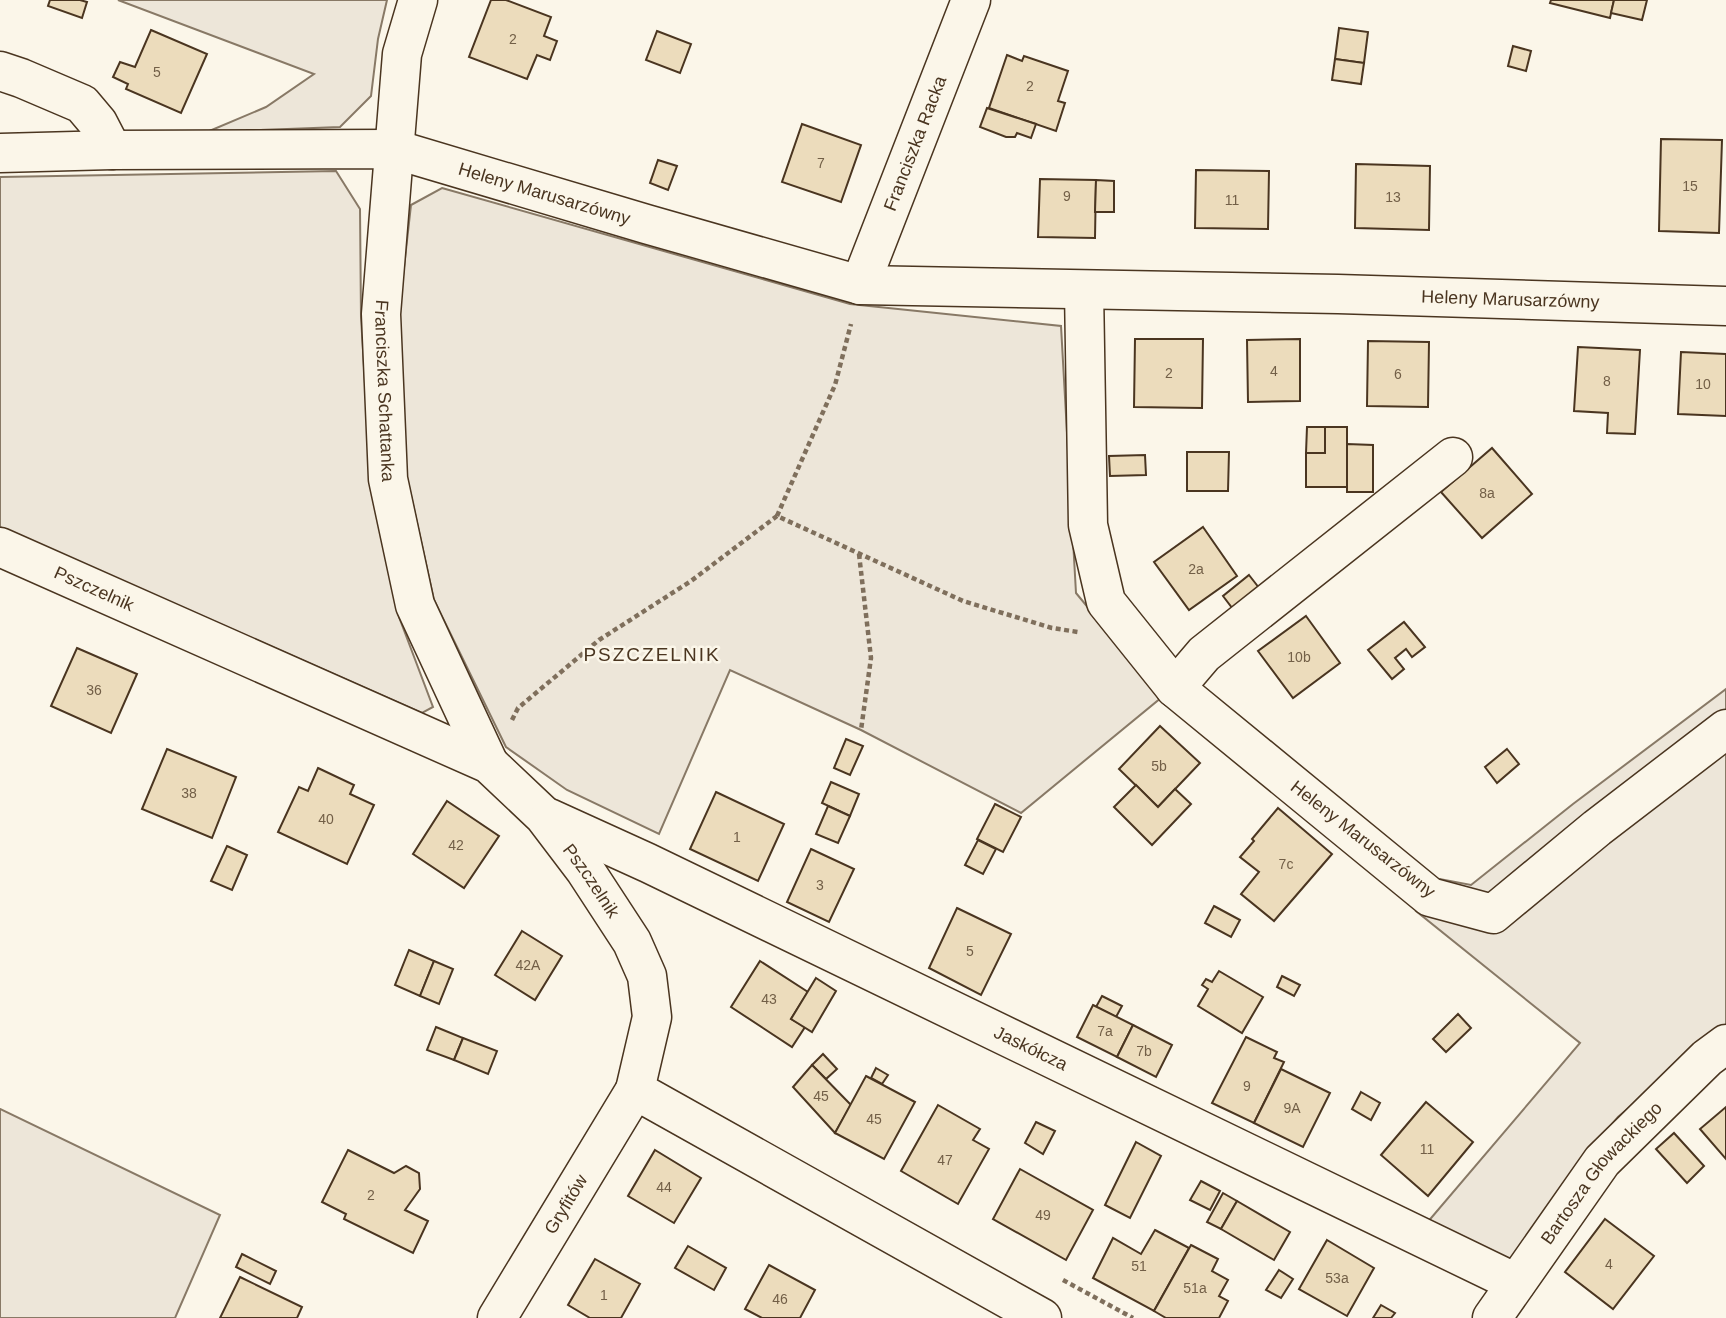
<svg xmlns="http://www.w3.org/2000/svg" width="1726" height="1318" font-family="Helvetica,sans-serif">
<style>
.green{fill:#ede6d9;stroke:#887966;stroke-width:2}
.building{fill:#ecdcbc;stroke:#4a3520;stroke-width:2}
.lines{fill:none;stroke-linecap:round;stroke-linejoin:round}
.minor-casing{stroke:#4a3520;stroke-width:41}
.path{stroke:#7f6f5c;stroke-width:4.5;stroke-dasharray:5 3.5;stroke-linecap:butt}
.minor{stroke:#fbf6e9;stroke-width:38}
.labels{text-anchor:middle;stroke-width:5;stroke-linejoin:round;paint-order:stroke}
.number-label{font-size:14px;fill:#725f47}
.street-label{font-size:18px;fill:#4a3520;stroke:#fbf6e9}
.neighbourhood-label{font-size:19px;letter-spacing:2px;fill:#4a3520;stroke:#fbf6e9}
</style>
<rect width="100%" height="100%" fill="#fbf6e9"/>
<g class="green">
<polygon points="118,0 387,0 378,39 371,96 340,127 207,132 266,107 314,74"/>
<polygon points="336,171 360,209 361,317 371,484 399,617 433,707 422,713 0,527 0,177"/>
<polygon points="442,188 850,304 1061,326 1076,593 1162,697 1021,813 861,730 730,670 659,834 567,790 506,747 434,600 406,473 399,312 411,205"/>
<polygon points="1726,689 1726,1028 1618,1117 1602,1136 1506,1267 1426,1224 1580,1043 1416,911 1440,879 1471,885 1573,804"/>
<polygon points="0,1109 220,1215 175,1318 0,1318"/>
</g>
<g class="building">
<polygon points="50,0 80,0 87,2 82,18 48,6"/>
<polygon points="491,0 506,0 551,17 544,36 557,41 550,60 537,55 527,79 469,57"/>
<polygon points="1551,0 1614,0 1610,18 1550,3"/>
<polygon points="1614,0 1647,0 1642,20 1611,13"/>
<polygon points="1339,28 1368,32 1364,63 1335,59"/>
<polygon points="151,30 207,54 181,113 126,89 128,84 113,77 120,62 135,67"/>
<polygon points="657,31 691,44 680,73 646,60"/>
<polygon points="1513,46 1531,51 1526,71 1508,66"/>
<polygon points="1007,55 1022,61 1024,56 1068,71 1058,101 1065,103 1056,131 989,108"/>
<polygon points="1335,59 1364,63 1361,84 1332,80"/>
<polygon points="987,108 1036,124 1031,138 1017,133 1015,137 1006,137 980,127"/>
<polygon points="802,124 861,145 841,202 782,182"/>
<polygon points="1661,139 1722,140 1719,233 1659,231"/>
<polygon points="658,160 677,166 668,190 650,183"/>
<polygon points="1356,164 1430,166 1429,230 1355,228"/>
<polygon points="1196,170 1269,171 1268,229 1195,228"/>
<polygon points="1040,179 1096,180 1095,238 1038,237"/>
<polygon points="1096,180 1114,181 1114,212 1095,212"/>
<polygon points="1135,339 1203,339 1202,408 1134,407"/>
<polygon points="1300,339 1300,401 1248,402 1247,340"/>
<polygon points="1368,341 1429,342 1428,407 1367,406"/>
<polygon points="1578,347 1640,350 1635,434 1607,433 1608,413 1574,411"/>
<polygon points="1681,352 1726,354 1726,416 1678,414"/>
<polygon points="1307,427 1325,427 1325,453 1306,453"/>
<polygon points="1325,427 1347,427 1347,487 1306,487 1306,453 1325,453"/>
<polygon points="1347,444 1373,445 1373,492 1347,492"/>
<polygon points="1492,448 1532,494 1482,538 1441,492"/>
<polygon points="1187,452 1229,452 1228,491 1187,491"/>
<polygon points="1145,455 1146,475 1110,476 1109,456"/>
<polygon points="1203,527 1237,576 1189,610 1154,562"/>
<polygon points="1249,575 1263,593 1236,613 1223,596"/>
<polygon points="1306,616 1340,663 1293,698 1258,651"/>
<polygon points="1404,622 1425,647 1412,657 1406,649 1395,658 1404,669 1392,679 1368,650"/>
<polygon points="77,648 137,674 111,733 51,706"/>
<polygon points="1160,726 1200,763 1158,807 1119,769"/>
<polygon points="846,739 863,746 850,775 834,768"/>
<polygon points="167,749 236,777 212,838 142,809"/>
<polygon points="1507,749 1519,764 1497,783 1485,767"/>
<polygon points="318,768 354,785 350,794 374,805 347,864 278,832 299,787 308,791"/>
<polygon points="831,782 859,794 850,816 822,803"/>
<polygon points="1136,785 1158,807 1175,789 1191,804 1152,845 1114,807"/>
<polygon points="716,792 784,824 758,881 690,849"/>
<polygon points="447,801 499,836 464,888 413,854"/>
<polygon points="995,804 1021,817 1003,852 977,839"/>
<polygon points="828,806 850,816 838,843 816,834"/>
<polygon points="1278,808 1332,854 1274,921 1241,894 1259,872 1240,857 1254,841 1252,839"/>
<polygon points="978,840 996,849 983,874 965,865"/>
<polygon points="227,846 247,855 232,890 211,881"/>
<polygon points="811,849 854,869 829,922 787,902"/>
<polygon points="1214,906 1240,920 1231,937 1205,923"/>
<polygon points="957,908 1011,934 981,995 929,968"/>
<polygon points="522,931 562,956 535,1000 495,975"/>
<polygon points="409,950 434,961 420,996 395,985"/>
<polygon points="434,961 453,969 439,1004 420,996"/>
<polygon points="760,961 808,992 791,1019 805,1027 792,1047 731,1007"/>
<polygon points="1219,971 1263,997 1242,1033 1198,1006 1208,989 1202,985 1206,979 1212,982"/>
<polygon points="1282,976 1300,985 1294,996 1277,987"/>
<polygon points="816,978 836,991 812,1032 791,1019"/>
<polygon points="1102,996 1122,1006 1116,1017 1096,1007"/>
<polygon points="1093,1005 1133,1025 1117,1057 1077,1037"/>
<polygon points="1458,1014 1471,1028 1446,1052 1433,1039"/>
<polygon points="1133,1025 1172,1045 1156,1077 1117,1057"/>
<polygon points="436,1027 463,1038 454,1060 427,1050"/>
<polygon points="1246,1037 1277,1052 1274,1058 1284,1062 1254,1123 1212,1103"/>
<polygon points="463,1038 497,1051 488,1074 454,1060"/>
<polygon points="823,1054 837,1069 826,1079 812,1065"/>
<polygon points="812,1065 851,1105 835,1133 793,1087"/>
<polygon points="876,1068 888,1075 882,1084 871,1078"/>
<polygon points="1281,1069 1330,1093 1303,1147 1254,1123"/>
<polygon points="866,1076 915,1102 884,1159 835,1133"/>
<polygon points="1361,1092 1380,1103 1371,1120 1352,1109"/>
<polygon points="1426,1102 1473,1142 1428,1196 1381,1155"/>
<polygon points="938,1105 980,1129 973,1140 989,1149 958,1204 901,1171"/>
<polygon points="1726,1107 1726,1159 1700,1129"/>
<polygon points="1036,1122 1055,1131 1043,1154 1025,1143"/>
<polygon points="1674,1133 1704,1166 1687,1183 1656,1149"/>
<polygon points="1136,1142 1161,1156 1130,1218 1105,1205"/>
<polygon points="348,1150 394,1173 406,1166 419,1173 420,1189 405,1210 428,1221 413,1253 344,1219 346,1214 322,1202"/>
<polygon points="655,1150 701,1178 674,1223 628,1196"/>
<polygon points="1020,1169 1093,1210 1066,1260 993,1219"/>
<polygon points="1201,1181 1220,1191 1210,1210 1190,1200"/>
<polygon points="1223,1193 1237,1201 1221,1229 1207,1222"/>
<polygon points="1237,1201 1290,1232 1274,1260 1221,1229"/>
<polygon points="1605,1219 1654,1256 1613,1309 1565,1272"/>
<polygon points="1155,1230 1189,1248 1154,1311 1093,1278 1113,1238 1141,1254"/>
<polygon points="1327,1240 1374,1268 1347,1316 1299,1289"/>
<polygon points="1191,1245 1218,1259 1212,1271 1228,1280 1219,1296 1228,1301 1219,1318 1166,1318 1154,1311"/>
<polygon points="688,1246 726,1268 714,1290 675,1268"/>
<polygon points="242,1254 276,1271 270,1284 236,1267"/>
<polygon points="595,1259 640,1284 621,1318 590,1318 568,1305"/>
<polygon points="769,1265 815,1290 800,1318 762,1318 745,1309"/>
<polygon points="1279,1270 1293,1279 1281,1298 1266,1290"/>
<polygon points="240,1277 302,1307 297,1318 220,1318"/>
<polygon points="1381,1305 1395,1313 1391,1318 1373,1318"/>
</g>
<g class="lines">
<defs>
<g id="minor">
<path id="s1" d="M418 0 402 54 381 314 388 479 415 605 489 764"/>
<polyline points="0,71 21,78 82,104 98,123 112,150"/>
<path id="s2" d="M0 153 112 150 394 149 646 224 860 285 1338 294 1726 306"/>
<path id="s3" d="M860 285 971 0"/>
<polyline points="1084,290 1088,525 1106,602 1175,688 1430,897 1493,914 1597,828 1726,729"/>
<path id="s4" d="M0 547 489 764 544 816 585 870 632 942 647 976 652 1017 635 1090 1042 1318"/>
<polyline points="1175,688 1204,654 1453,457"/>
<path id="s5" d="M549 818 648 863 1516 1283"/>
<path id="s6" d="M497 1318 635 1090"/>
<path id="s7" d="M1492 1318 1602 1161 1707 1058 1726 1044"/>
</g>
</defs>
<use href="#minor" class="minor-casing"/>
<g class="path">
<polyline points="777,516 835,385 851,324"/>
<polyline points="859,554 871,658 861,730"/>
<polyline points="512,720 518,708 599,640 691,581 777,516 963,601 1052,628 1078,632"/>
<polyline points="1063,1280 1133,1318"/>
</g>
<use href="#minor" class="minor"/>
</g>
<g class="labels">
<g class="number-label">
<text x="513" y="44">2</text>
<text x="157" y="77">5</text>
<text x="1030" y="91">2</text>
<text x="821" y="168">7</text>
<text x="1690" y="191">15</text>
<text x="1067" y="201">9</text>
<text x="1393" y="202">13</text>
<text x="1232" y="205">11</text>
<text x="1274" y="376">4</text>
<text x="1169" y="378">2</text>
<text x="1398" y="379">6</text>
<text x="1607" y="386">8</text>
<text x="1703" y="389">10</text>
<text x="1487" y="498">8a</text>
<text x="1196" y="574">2a</text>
<text x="1299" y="662">10b</text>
<text x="94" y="695">36</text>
<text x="1159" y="771">5b</text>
<text x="189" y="798">38</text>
<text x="326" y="824">40</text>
<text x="737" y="842">1</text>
<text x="456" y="850">42</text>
<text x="1286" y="869">7c</text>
<text x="820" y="890">3</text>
<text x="970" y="956">5</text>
<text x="528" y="970">42A</text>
<text x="769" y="1004">43</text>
<text x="1105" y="1036">7a</text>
<text x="1144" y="1056">7b</text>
<text x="1247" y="1091">9</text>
<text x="821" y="1101">45</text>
<text x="1292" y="1113">9A</text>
<text x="874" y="1124">45</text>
<text x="1427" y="1154">11</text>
<text x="945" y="1165">47</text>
<text x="664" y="1192">44</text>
<text x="371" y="1200">2</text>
<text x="1043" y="1220">49</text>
<text x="1609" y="1269">4</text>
<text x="1139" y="1271">51</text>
<text x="1337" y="1283">53a</text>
<text x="1195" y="1293">51a</text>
<text x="604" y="1300">1</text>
<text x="780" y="1304">46</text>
</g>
<g class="street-label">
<text dy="6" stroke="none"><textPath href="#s3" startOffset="152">Franciszka Racka</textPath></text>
<text dy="6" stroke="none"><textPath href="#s2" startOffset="551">Heleny Marusarzówny</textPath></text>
<text dy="6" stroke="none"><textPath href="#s2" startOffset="1530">Heleny Marusarzówny</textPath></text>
<text dy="6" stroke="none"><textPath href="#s1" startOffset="394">Franciszka Schattanka</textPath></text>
<text dy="6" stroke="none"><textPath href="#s4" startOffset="103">Pszczelnik</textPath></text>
<text transform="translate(1363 839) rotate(38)" y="6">Heleny Marusarzówny</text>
<text dy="6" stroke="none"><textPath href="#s4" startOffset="691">Pszczelnik</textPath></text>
<text dy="6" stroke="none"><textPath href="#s5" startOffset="534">Jaskółcza</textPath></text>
<text dy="6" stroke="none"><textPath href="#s7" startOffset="182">Bartosza Głowackiego</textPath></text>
<text dy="6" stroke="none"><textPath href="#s6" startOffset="133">Gryfitów</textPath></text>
</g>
<g class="neighbourhood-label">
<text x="652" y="661">PSZCZELNIK</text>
</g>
</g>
</svg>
